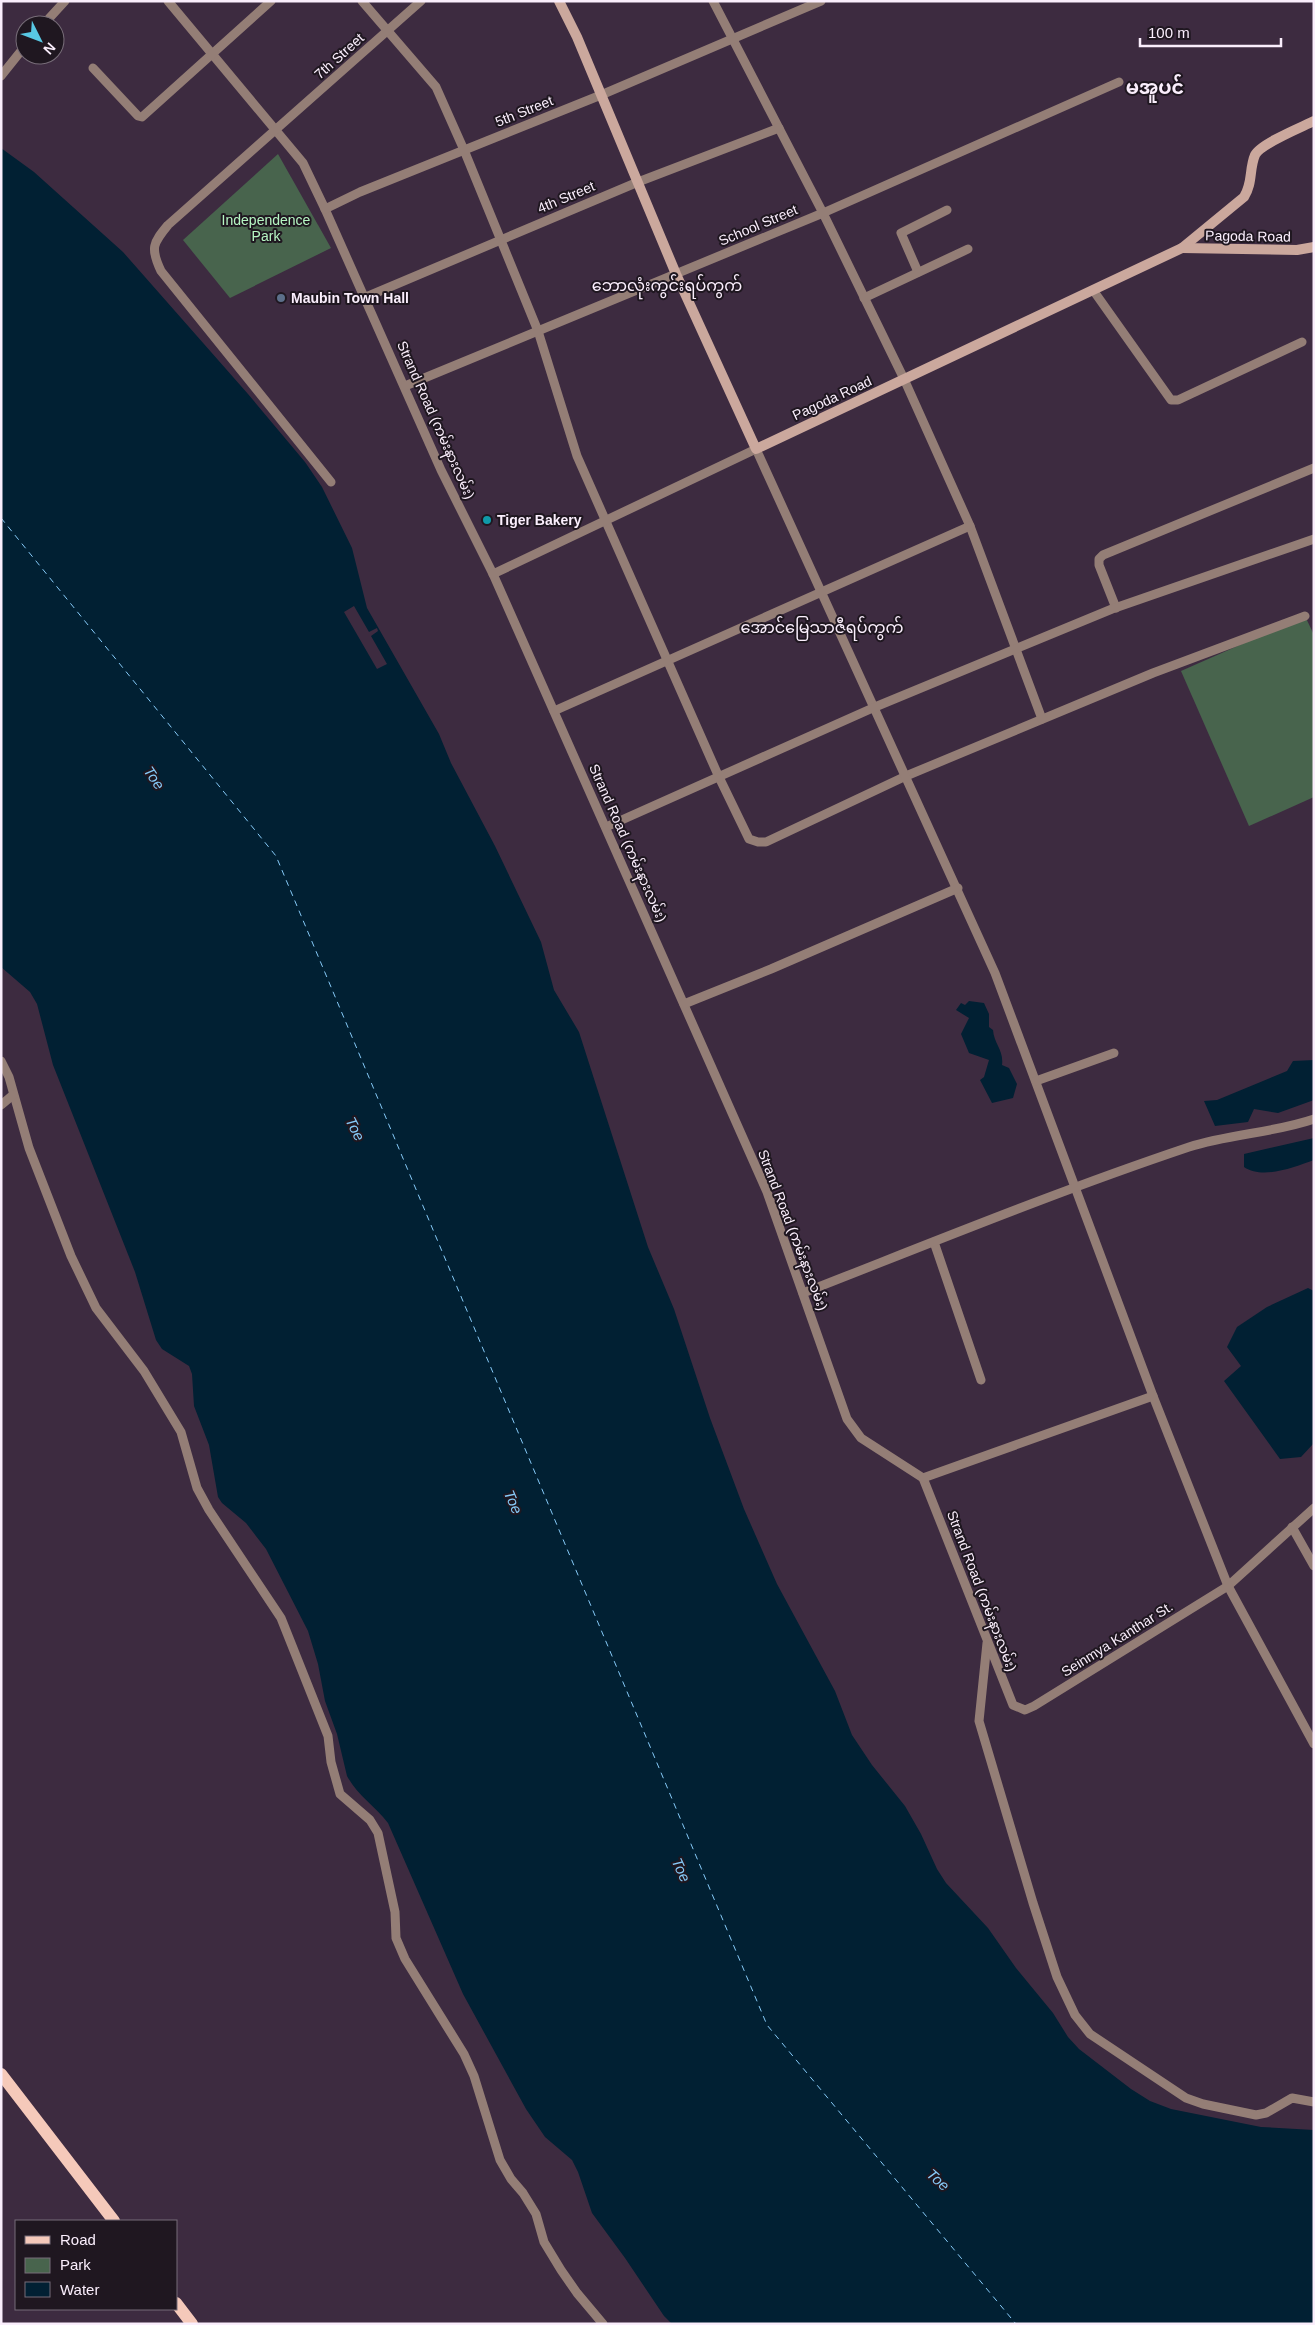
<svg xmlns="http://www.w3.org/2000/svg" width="1315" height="2325" font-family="Helvetica,'Noto Sans Myanmar',sans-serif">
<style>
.green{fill:#48644d}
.water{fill:#012033}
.pier{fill:#3d2b40}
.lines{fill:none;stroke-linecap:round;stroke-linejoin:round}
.ferry{stroke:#86caf8;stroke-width:1;stroke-dasharray:6 5;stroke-linecap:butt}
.minor{stroke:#947e76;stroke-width:9}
.secondary{stroke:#cba89d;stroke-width:10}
.primary{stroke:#f5c9ba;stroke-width:12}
.service-dot{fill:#5c6f8a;stroke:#1f1720;stroke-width:2}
.culture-dot{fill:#0f9aa8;stroke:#1f1720;stroke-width:2}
.labels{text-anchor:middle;stroke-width:4;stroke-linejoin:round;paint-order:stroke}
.street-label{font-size:14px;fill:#faeefc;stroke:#1f1720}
.park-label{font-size:14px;fill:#b6f6c3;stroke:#1f1720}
.poi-label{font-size:14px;font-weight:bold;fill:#faeefc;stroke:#1f1720;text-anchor:start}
.water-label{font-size:15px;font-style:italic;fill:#86caf8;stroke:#1f1720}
.quarter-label{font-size:16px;fill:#faeefc;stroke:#1f1720}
.district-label{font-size:19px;font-weight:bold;fill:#faeefc;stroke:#1f1720}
</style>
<rect width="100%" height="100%" fill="#3d2b40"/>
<g class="green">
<polygon points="278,154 331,248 230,298 183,240"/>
<polygon points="1305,616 1314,635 1314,797 1249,826 1181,671"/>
</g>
<g class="water">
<path d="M1 148 34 172 123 252 248 394 305 462 322 487 352 548 367 608 439 734 451 763 495 846 541 942 554 990 579 1032 648 1247 674 1309 710 1418 744 1509 777 1584 835 1691 852 1735 872 1765 905 1806 921 1834 937 1869 946 1883 988 1928 1016 1968 1053 2013 1068 2037 1079 2049 1131 2089 1150 2101 1171 2109 1261 2127 1314 2130V2324H672L664 2316 625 2258 592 2213 578 2172 572 2160 545 2137 526 2109 463 1994 388 1823C375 1806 357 1795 347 1776L337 1734 325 1701 318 1664 308 1631 266 1549 246 1523 222 1503 218 1497 209 1445 194 1406 192 1374 189 1366 162 1349 156 1340 135 1272 53 1065 37 1004 30 992 1 967Z"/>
<path d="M969 1001 984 1003 989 1014V1027L993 1030C994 1044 1004 1050 1002 1065L1009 1068 1017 1084 1013 1098 992 1103 980 1080 984 1077 989 1060 969 1053 961 1034 969 1018 956 1010 961 1003 965 1005Z"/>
<polygon points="1314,1060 1314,1100 1278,1113 1254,1109 1248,1122 1215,1126 1204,1101 1217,1100 1287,1071 1293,1061"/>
<path d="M1314 1138V1160C1294 1167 1263 1180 1244 1167V1154Z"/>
<polygon points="1308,1288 1314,1291 1314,1443 1301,1457 1280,1459 1224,1381 1241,1366 1227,1347 1237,1327 1267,1307"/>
</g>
<polygon class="pier" points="354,606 369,632 377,628 378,631 371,636 387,664 377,669 344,612"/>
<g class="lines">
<polyline class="ferry" points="1,518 276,856 767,2025 1016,2324"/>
<g class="minor">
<polyline points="168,1 303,163 325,209 441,470 493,574 767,1192 847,1419 861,1438 923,1478 1013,1705 1025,1710 1034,1706 1228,1586 1314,1508"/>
<polyline points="362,1 436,87 464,150 538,331 577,456 718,775 749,839 758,842 766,842 906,776 1153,673 1305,616"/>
<polyline points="713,1 823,213 904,379 970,526 1042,719"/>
<polyline points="43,25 65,1"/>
<polyline points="93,68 138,116 142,117 271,1"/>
<polyline points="1,76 25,46"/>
<polyline points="325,209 360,192 601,95 821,1"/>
<polyline points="918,272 901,233 947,210"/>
<polyline points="1093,290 1171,400 1178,400 1302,342"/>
<polyline points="366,297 638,182 779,128"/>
<polyline points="864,298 968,249"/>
<polyline points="405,386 823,213 1119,82"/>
<path d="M331 482 161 271C150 248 153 243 168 225L421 1"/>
<polyline points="493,574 756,449 995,973 1153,1396 1228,1586 1314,1744"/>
<polyline points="1116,608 1099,565 1099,559 1103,555 1314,468"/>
<polyline points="554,711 970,526"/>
<polyline points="606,827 875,707 1112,609 1314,539"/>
<polyline points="684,1004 771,969 958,888"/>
<polyline points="1,1061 9,1077 29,1148 71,1256 96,1308 144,1371 181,1432 197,1488 209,1510 281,1618 328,1736 331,1762 340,1794 370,1820 378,1833 395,1912 396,1938 405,1959 464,2054 474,2076 500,2160 511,2179 523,2193 536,2214 544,2242 561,2270 577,2293 603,2324"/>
<polyline points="1036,1081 1114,1053"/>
<polyline points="1,1105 13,1095"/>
<polyline points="934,1242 981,1380"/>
<path d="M803 1293C931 1243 1058 1191 1189 1147 1230 1134 1273 1133 1314 1119"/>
<polyline points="923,1478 1153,1396"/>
<polyline points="1292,1527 1314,1566"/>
<polyline points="987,1643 979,1721 1033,1903 1057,1977 1075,2015 1090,2034 1186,2098 1203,2104 1256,2115 1266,2113 1292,2098 1314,2102"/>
</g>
<g class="secondary">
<path d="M559 1 577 37 676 274 756 449 1182 248 1244 197C1253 183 1249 169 1255 155 1260 144 1302 127 1314 121"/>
<polyline points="1182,248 1297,250 1314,247"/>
</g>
<g class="primary">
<polyline points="1,2074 114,2221"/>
<polyline points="176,2303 192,2324"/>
</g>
</g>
<circle class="service-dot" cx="281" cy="298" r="5"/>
<circle class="culture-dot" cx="487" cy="520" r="5"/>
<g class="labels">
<g class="street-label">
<text transform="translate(339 56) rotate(-42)" y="5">7th Street</text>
<text transform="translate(524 111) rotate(-22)" y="5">5th Street</text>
<text transform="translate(566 197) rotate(-23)" y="5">4th Street</text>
<text transform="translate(758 225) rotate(-23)" y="5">School Street</text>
<text transform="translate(1248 236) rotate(1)" y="5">Pagoda Road</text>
<text transform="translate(832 398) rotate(-25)" y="5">Pagoda Road</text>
<text transform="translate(436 420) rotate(66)" y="5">Strand Road (ကမ်းနားလမ်း)</text>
<text transform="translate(628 843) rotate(66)" y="5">Strand Road (ကမ်းနားလမ်း)</text>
<text transform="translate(793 1230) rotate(69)" y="5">Strand Road (ကမ်းနားလမ်း)</text>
<text transform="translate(982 1591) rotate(69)" y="5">Strand Road (ကမ်းနားလမ်း)</text>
<text transform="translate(1117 1639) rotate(-32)" y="5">Seinmya Kanthar St.</text>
</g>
<g class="park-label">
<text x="266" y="225">Independence<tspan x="266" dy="16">Park</tspan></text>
</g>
<g class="poi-label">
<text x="291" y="303">Maubin Town Hall</text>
<text x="497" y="525">Tiger Bakery</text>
</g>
<g class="water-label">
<text transform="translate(154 778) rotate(56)" y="5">Toe</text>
<text transform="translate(355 1129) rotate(63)" y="5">Toe</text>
<text transform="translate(513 1502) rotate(67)" y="5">Toe</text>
<text transform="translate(681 1870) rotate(65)" y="5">Toe</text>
<text transform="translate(938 2180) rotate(42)" y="5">Toe</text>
</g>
<g class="quarter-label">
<text x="667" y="291">ဘောလုံးကွင်းရပ်ကွက်</text>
<text x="822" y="633">အောင်မြေသာဇီရပ်ကွက်</text>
</g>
<g class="district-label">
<text x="1155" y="94">မအူပင်</text>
</g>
</g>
<rect width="1315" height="2325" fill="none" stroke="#faeefc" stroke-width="5"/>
<rect x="15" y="2220" width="162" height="90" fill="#1f1720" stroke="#776d78"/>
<rect x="25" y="2236" width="25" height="8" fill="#f5c9ba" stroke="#776d78"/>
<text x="60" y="2245" font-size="15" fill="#faeefc">Road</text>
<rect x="25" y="2258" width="25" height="15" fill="#48644d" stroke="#776d78"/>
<text x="60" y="2270" font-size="15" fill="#faeefc">Park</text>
<rect x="25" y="2282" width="25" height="15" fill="#012033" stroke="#776d78"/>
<text x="60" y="2295" font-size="15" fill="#faeefc">Water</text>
<g transform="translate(40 40) rotate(132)"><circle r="24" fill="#1f1720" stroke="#776d78"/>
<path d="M0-4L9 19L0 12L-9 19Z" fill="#58c8e4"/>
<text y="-8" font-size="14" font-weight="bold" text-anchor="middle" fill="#faeefc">N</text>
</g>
<path d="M1140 38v8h141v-8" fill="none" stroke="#faeefc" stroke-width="2.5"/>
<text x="1148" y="38" font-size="15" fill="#faeefc" stroke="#1f1720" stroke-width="4" paint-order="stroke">100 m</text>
</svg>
